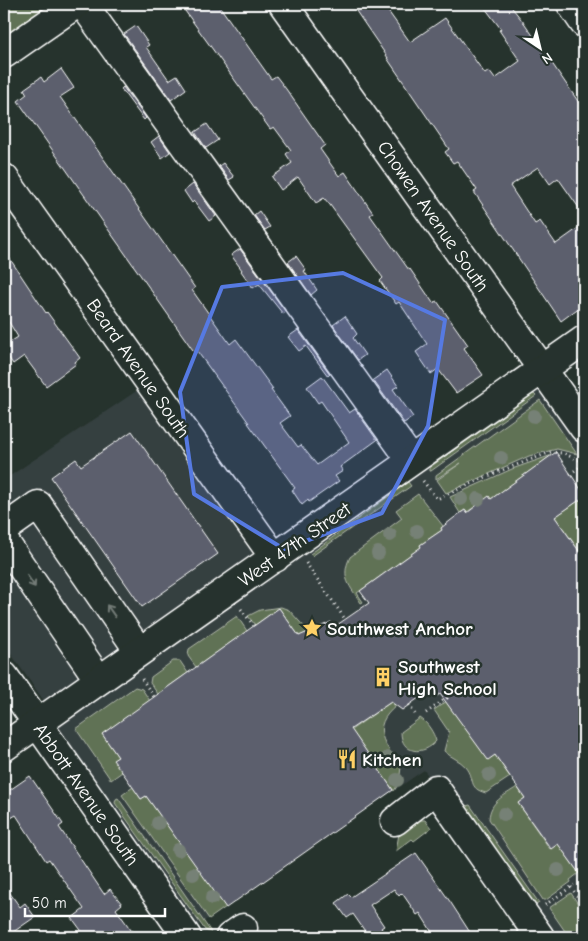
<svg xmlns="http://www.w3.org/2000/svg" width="588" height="941" font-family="'Comic Neue',sans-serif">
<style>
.built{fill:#364040}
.green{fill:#617254;stroke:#b0b8aa}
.building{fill:#5c5f6d;stroke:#fff}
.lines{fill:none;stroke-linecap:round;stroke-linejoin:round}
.minor-casing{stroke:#fff;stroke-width:31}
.path{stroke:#fff;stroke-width:3;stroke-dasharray:1 4;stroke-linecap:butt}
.minor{stroke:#26332d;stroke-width:28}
.tree{fill:#768176}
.oneway{stroke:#727a76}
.marked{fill:#567ae2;fill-opacity:0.2;stroke:#567ae2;stroke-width:4;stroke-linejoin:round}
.labels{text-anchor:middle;stroke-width:5;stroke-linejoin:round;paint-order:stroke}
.street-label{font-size:19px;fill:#fff;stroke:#26332d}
.poi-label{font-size:19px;font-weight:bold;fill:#fff;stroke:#26332d;text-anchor:start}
</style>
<rect width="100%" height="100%" fill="#26332d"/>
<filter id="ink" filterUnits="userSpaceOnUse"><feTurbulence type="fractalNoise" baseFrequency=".02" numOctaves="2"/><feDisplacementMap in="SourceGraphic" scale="10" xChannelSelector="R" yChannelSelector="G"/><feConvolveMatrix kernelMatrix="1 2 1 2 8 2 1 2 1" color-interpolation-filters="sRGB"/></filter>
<g filter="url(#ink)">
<g class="built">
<polygon points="540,381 584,442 584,937 544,937 424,770 190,931 45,725"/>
<polygon points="138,390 252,549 252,558 49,703 44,701 4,644 4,480"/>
</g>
<g class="green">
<polygon points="4,4 65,4 4,46"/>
<polygon points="532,394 534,394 536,396 431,471 430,471 430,467"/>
<polygon points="540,400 577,454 557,449 529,456 446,493 437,480 461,463 436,479 436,475"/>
<polygon points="552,455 491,499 489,497 467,512 465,510 460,513 450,497 512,469"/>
<polygon points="408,482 411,486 312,556 310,554"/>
<path d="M418 494 443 526 441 528 442 530 420 545 421 547 357 593 363 602 361 603C350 586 340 578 350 557L402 518 396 510Z"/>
<polygon points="584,497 584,551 581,553 555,517"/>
<polygon points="281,607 289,610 309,632 299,636 279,608 255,625 248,616 260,610"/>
<polygon points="237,616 247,631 196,667 188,656 189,649"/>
<polygon points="173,661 180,661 188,673 158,694 150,683 151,677"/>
<polygon points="135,687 142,689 150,701 102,734 118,757 114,760 122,772 111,780 76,729"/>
<path d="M450 699 455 714 488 759 495 755 510 777 486 793C467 788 476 779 466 767 460 760 450 757 444 751L449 732 434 710Z"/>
<path d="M391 702 396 706C369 728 385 744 401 767L399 783 394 791 351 730Z"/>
<path d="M420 718C427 722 434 733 436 741 424 756 401 754 401 732Z"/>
<polygon points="133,787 141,799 146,796 226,907 209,919 122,795"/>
<path d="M517 787 525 798 518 803 550 849 558 844 579 873 570 880 571 882 546 900H543L489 819C490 801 504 796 517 787Z"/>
<polygon points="118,798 211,932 205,930 115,803 116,799"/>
<polygon points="470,805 539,903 534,906 466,809 466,806"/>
<polygon points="419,820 425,820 431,828 414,841 412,839 396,851 400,828"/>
<polygon points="571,893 584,913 584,937 569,937 549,908"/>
</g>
<g class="building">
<polygon points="180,4 218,4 271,79 276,76 286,89 325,145 320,149 339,176 345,172 373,213 370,215 409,270 410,269 433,303 437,301 468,345 464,348 483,375 456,393 438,369 431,374 416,352 427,344 399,302 396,304 380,281 383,278 330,205 324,198 316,203 298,177 281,190 272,177 292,163 286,154 291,150 274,127 270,129"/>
<polygon points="353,4 383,4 410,42 445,18 485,74 489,71 495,79 520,61 499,30 501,29 482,4 509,4 525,24 584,110 584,215 558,178 550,184 538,167 510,186 535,224 540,221 556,244 584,224 584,304 561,321 474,192 477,190 457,161 453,163 445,152 449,149 387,58 388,58 356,11 358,10"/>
<polygon points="136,26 149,45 146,47 169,80 177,75 186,89 171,100 124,34"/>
<polygon points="61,69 74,88 60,97 195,288 192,290 230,344 236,339 273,389 271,390 290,416 280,423 298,447 301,445 317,465 349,442 321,401 318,403 307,387 322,376 349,413 355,409 377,440 340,467 343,471 335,476 339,481 309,502 308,500 302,505 292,490 295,488 248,423 249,423 197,351 195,353 18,101 27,94 24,89 41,77 44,82"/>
<polygon points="123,87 146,118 144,120 121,89"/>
<polygon points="207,124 218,140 206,148 195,132"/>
<polygon points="159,136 170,152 162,158 151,142"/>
<polygon points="223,163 234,177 229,180 219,166"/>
<polygon points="193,184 216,216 209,221 194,201 192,203 184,191"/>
<polygon points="259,211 270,227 265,230 254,215"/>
<polygon points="240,249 286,312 283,314 259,284 253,288 241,271 242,270 231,255"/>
<polygon points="4,250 46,313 47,312 80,358 75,362 76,364 46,386 24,356 13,364 4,351 4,346 18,337 4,314"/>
<polygon points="296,256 306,270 304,271 317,290 311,295 288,262"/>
<polygon points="345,316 357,334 353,338 365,355 358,360 333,325"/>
<polygon points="298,330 330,374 328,376 306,346 299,351 288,337"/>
<polygon points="387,370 398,386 393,389 413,417 404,423 373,380"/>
<polygon points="132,431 218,554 142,607 51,477 76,459 81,466"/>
<polygon points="556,452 584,494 584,497 555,517 584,558 584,880 558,844 551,849 518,803 525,798 495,755 488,760 440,694 435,697 430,690 402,710 391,702 351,729 393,790 226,908 146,796 141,799 125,776 113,760 118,757 102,734 279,608 299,636 331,622 334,627 369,603 360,591 421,547 420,545 442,530 441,528 459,514 465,510 467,513 489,496 491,499"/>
<polygon points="30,776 63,824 59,827 104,894 110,889 122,904 116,909 136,937 86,937 72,918 84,909 49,859 46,861 16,815 11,818 4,808 4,794"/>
<polygon points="416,853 451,903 473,937 435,937 420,913 417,915 402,893 399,896 394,889 370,905 384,926 381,928 388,937 369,937 353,914 347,918 336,903 348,894 351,897"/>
<polygon points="4,885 20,907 25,903 35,917 6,937 4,937"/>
</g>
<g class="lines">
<defs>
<g id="minor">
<polyline points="83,4 411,460"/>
<polyline points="283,4 584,428"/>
<polyline points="571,4 584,23"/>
<polyline points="4,54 76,4"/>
<polyline points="4,178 275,558"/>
<polyline points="4,529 38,505 139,651"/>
<polyline points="4,541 99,680"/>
<polyline points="4,676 187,937"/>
<polyline points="4,747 584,340"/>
<polyline points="395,821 436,789 540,937"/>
<polyline points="230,937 243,928"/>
</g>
</defs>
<use href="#minor" class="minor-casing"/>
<g class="path">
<polyline points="570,474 584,464"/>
<polyline points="423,481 437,499 495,473 551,452 562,453 584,462"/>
<polyline points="306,563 345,619"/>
<polyline points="241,609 254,626"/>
<polyline points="142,679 154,697"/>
<polyline points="409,705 415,714"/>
<polyline points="426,713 447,698 443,693"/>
<polyline points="571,887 584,906"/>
<polyline points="545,905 574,885"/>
</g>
<use href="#minor" class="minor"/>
</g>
<g class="tree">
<circle cx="534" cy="416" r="7"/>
<circle cx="501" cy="458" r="7"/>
<circle cx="461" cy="499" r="7"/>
<circle cx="478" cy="499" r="7"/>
<circle cx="417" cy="531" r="7"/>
<circle cx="390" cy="535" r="7"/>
<circle cx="378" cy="553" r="7"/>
<circle cx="388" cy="758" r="7"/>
<circle cx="489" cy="775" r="7"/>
<circle cx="397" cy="780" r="7"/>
<circle cx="504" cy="814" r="7"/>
<circle cx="158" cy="823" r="7"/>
<circle cx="178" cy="850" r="7"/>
<circle cx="558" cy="870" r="7"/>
<circle cx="193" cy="874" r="7"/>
<circle cx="212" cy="898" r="7"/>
</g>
<defs><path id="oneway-shaft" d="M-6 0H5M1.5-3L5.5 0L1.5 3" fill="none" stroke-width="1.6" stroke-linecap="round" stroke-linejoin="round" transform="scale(1.25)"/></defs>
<g class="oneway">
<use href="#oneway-shaft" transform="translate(31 581) rotate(56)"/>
<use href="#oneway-shaft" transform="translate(111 611) rotate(-125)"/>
</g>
</g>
<path class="marked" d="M343 273 445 320 428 426 382 513 284 549 194 494 180 392 222 287Z"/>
<defs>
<symbol id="sight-bare" viewBox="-9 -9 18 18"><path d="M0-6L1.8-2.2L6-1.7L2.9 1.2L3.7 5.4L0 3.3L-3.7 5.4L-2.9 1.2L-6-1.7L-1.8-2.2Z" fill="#ffd166" stroke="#26332d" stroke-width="2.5" paint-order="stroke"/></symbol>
<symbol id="building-bare" viewBox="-9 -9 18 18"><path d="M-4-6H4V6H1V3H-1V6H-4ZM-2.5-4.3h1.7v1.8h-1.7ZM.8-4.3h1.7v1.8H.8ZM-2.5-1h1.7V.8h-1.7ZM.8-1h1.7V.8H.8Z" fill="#ffd166" stroke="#26332d" stroke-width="2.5" paint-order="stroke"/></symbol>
<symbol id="restaurant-bare" viewBox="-9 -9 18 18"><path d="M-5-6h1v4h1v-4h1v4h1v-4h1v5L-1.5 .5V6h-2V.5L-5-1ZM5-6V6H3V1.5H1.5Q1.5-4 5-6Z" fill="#ffd166" stroke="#26332d" stroke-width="2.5" paint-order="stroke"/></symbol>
</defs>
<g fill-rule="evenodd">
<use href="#sight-bare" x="298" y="614" width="28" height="28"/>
<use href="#building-bare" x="369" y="663" width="28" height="28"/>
<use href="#restaurant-bare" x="333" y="745" width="28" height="28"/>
</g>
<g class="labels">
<g class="street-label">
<text transform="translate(434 216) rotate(55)" y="7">Chowen Avenue South</text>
<text transform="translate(139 368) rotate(55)" y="7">Beard Avenue South</text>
<text transform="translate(294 544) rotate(-35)" y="7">West 47th Street</text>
<text transform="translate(87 794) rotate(55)" y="7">Abbott Avenue South</text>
</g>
<g class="poi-label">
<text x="327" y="635">Southwest Anchor</text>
<text x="398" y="673">Southwest<tspan x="398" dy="22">High School</tspan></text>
<text x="362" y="766">Kitchen</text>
</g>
</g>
<rect width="588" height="941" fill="none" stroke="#26332d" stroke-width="20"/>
<rect x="10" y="10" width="568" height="921" fill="none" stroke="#fff" stroke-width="2" filter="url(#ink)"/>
<g transform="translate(540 48) rotate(145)" stroke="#26332d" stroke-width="4" paint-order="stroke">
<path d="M0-4L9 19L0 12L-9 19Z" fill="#ffffff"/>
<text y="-8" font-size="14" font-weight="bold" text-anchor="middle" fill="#ffffff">N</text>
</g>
<path d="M25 908v8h140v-8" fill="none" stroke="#ffffff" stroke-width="2.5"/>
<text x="32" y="908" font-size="15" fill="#ffffff" stroke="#26332d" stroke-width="4" paint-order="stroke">50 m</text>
</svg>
